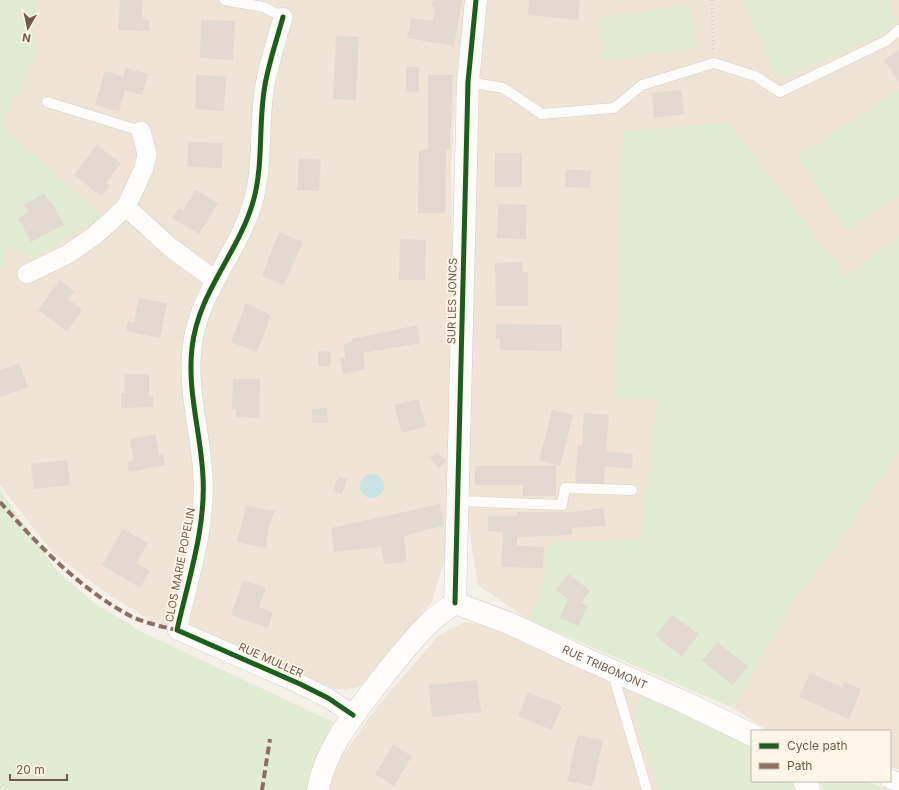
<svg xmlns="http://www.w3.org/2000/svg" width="899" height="790" font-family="Inter,sans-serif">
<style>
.residential{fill:#efe4d6}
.green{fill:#e2ecd4}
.water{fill:#cae4e6}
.building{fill:#e2d9d0}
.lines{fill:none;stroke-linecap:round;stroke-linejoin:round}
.lane-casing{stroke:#d4cdc6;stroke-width:11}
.street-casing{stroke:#d4cdc6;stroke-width:20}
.secondary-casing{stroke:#d4cdc6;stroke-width:23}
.path{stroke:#d7d0ca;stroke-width:2.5;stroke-dasharray:1 3;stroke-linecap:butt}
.lane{stroke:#fefdfc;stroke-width:10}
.street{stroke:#fefdfc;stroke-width:19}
.secondary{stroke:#fefdfc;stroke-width:22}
.quiet{stroke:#8d6e63;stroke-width:4;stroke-dasharray:8 4;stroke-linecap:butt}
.cycleway-casing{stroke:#fff6e9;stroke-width:8}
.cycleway{stroke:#1b5e20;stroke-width:5}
.labels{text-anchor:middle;stroke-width:3.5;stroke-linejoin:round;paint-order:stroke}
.street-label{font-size:11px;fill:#73584a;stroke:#fff6e9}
</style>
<rect width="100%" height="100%" fill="#f5f1e9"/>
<g class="residential">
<polygon points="36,0 466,0 458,61 451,167 454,436 451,538 432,601 366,685 346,690 332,688 208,636 151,621 105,592 52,552 0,485 0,267 5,266 6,249 103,216 1,126 35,56"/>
<polygon points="486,0 899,0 899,237 846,276 729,123 614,398 658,398 640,540 548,542 543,586 529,620 478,585 466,510 473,305 479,93"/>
<polygon points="899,450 899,769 890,767 890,731 769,731 733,708 792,603 844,535"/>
<polygon points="464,622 486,625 642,694 635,717 659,790 330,790 329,782 344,753 377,707 438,636"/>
</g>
<g class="green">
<polygon points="0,0 36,0 35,56 1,126 103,216 32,260 17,246 6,249 5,266 0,267"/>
<polygon points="742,0 889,0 899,26 779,81"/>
<polygon points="689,4 696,47 604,61 597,18"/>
<polygon points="899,90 899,196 845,231 797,156"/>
<polygon points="729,123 846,276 899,237 899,450 844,535 792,603 733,708 529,620 543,586 548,542 640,540 658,399 614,398 623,131"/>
<polygon points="0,490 57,571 96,604 142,632 333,722 311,771 309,790 0,790"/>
<polygon points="642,694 752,744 752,781 790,781 799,790 659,790 635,717"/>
<polygon points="818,781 863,781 891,790 824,790"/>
</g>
<circle class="water" cx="372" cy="486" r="12"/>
<g class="building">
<polygon points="120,0 143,0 142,19 150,20 149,31 118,30"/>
<polygon points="433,0 462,0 454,46 407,38 411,18 433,21 435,7 432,7"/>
<polygon points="529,0 580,0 578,20 528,15"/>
<polygon points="201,20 235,21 233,60 200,58"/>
<polygon points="336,36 359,37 356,100 333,99"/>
<polygon points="899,50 899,82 884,60"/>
<rect x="406" y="67" width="13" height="25"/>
<polygon points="126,68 148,74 142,95 125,90 119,112 95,105 105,71 123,77"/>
<polygon points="196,75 226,76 224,111 195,109"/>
<polygon points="428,75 453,75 450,150 442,150 446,150 445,213 418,213 419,150 428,150"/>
<polygon points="681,90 684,114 654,118 652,93"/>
<polygon points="188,142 223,143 222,168 187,167"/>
<polygon points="97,145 121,163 106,183 110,186 101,196 74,175"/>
<rect x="495" y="153" width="27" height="34"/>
<polygon points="299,158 321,160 319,191 297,190"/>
<polygon points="566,169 591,171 590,188 565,187"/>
<polygon points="195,190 218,203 199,234 172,218 179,208 183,210"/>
<polygon points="44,193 49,202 51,201 64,225 31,242 18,218 29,212 24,205"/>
<polygon points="498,204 527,205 526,239 497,238"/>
<polygon points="279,232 303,242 284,285 262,276"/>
<polygon points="400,239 426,240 425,280 399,280"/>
<polygon points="522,262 523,272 528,272 528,306 496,306 495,263"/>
<polygon points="60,280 74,291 68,299 83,310 67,331 38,310"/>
<polygon points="139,298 167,303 160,338 126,331 128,321 134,322"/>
<polygon points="246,303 271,315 257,352 231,342"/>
<polygon points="496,324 562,325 562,351 500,350 500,339 496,339"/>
<polygon points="417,325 420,343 363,353 365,369 343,374 340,358 345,357 344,344 352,342 352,339"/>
<polygon points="318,351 331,352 330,367 318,366"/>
<polygon points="19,363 28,387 0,397 0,370"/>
<polygon points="124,374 149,374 149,396 153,396 154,407 121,408 121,393 125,393"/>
<polygon points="233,379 260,379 259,418 236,417 236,409 232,409"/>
<polygon points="418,399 426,426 402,433 394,405"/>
<polygon points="327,408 328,423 312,423 312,409"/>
<polygon points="552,410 573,415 560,466 539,460"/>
<polygon points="584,413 609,415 606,451 633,454 632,469 605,466 604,484 575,482 578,446 582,446"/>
<polygon points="155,434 159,455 163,454 165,465 129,472 127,462 134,461 130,439"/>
<polygon points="437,452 446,461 439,468 430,458"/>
<polygon points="67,460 70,485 34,489 31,464"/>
<polygon points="475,466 556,466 556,496 523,496 523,485 475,485"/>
<polygon points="338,476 347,479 342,494 333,492"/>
<polygon points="440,504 444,525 404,536 407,562 384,564 378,525 381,547 334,552 331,528"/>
<polygon points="246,506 275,511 269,526 266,548 237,542"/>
<polygon points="603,508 606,526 572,528 572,535 517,537 517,546 544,547 543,568 501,567 503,532 488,531 488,516 517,516 517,512 572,512"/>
<polygon points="123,529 148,543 136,563 150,571 140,588 102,565"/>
<polygon points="568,574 590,590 581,603 588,606 578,626 560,618 568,599 556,590"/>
<polygon points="243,580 266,588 259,607 273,613 268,628 231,615"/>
<polygon points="672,615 699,634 682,656 655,636"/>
<polygon points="717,642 748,666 733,685 702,661"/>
<polygon points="810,673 842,687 844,682 861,689 849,719 799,697"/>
<polygon points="477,680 481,712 432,717 429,685"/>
<polygon points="528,692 562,706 552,730 518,716"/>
<polygon points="578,735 603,740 593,786 567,781"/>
<polygon points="393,745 412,756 394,786 375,774"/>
</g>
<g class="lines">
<defs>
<g id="lane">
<polyline points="224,0 264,7 283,17"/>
<polyline points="468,82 503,88 542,114 614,108 642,85 714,63 755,76 780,92 886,41 899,30"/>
<polyline points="47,102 141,131"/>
<polyline points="458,501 562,505 565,488 632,490"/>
<polyline points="612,671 647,790"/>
</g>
<g id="street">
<path d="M283 17C277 39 269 62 265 85 258 123 264 164 253 202 238 254 198 292 192 348 187 392 201 433 203 477 206 528 188 581 177 630L300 684 328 698 353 715"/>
<polyline points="141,131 147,154 144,168 126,207 170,247 215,280"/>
<polyline points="27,274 68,254 94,236 126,207"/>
<polyline points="890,779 899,782"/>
</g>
<g id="secondary">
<polyline points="455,603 468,82 476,0"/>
<path id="s1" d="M455 603 511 624 579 656 684 702 752 735"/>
<polyline points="804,781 809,790"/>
<path d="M318 790C325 748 356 712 381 679 396 660 411 641 429 623 436 616 447 609 455 603"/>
</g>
</defs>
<use href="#lane" class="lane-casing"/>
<use href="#street" class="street-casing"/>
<use href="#secondary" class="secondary-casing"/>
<g class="path">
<polyline points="712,0 713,49"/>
<polyline points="0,787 4,784 8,790"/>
</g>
<use href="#lane" class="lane"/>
<use href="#street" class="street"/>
<use href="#secondary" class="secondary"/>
<g class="quiet">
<path d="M0 502C36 543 77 586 125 613 140 622 160 626 177 630"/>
<polyline points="262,790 270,739"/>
</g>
<defs>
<g id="cycleway">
<path d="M283 17C277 39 269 62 265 85 258 123 264 164 253 202 238 254 198 292 192 348 187 392 201 433 203 477 206 528 188 581 177 630L300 684 328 698 353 715"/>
<polyline points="455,603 468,82 476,0"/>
</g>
</defs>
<use href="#cycleway" class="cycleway-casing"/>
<use href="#cycleway" class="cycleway"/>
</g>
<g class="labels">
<g class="street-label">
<text transform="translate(452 301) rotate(-89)" y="4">SUR LES JONCS</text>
<text transform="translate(180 565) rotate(-79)" y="4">CLOS MARIE POPELIN</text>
<text transform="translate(271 660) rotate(24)" y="4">RUE MULLER</text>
<text dy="4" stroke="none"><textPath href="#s1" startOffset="163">RUE TRIBOMONT</textPath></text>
</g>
</g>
<rect x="751" y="730" width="140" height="52" fill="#fff6e9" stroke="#c7b7a9"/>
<rect x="759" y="743" width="20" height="6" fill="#1b5e20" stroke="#c7b7a9"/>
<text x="787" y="750" font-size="12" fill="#73584a">Cycle path</text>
<rect x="759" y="763" width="20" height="6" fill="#8d6e63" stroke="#c7b7a9"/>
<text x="787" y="770" font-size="12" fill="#73584a">Path</text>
<g transform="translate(28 28) rotate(189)" stroke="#fff6e9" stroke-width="3" paint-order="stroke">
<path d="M0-3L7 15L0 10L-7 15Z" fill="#73584a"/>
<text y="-6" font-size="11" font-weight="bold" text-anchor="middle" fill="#73584a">N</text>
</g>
<path d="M10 774v6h57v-6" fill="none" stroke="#73584a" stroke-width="2"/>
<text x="16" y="774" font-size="12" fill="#73584a" stroke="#fff6e9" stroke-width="3" paint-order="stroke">20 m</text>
</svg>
